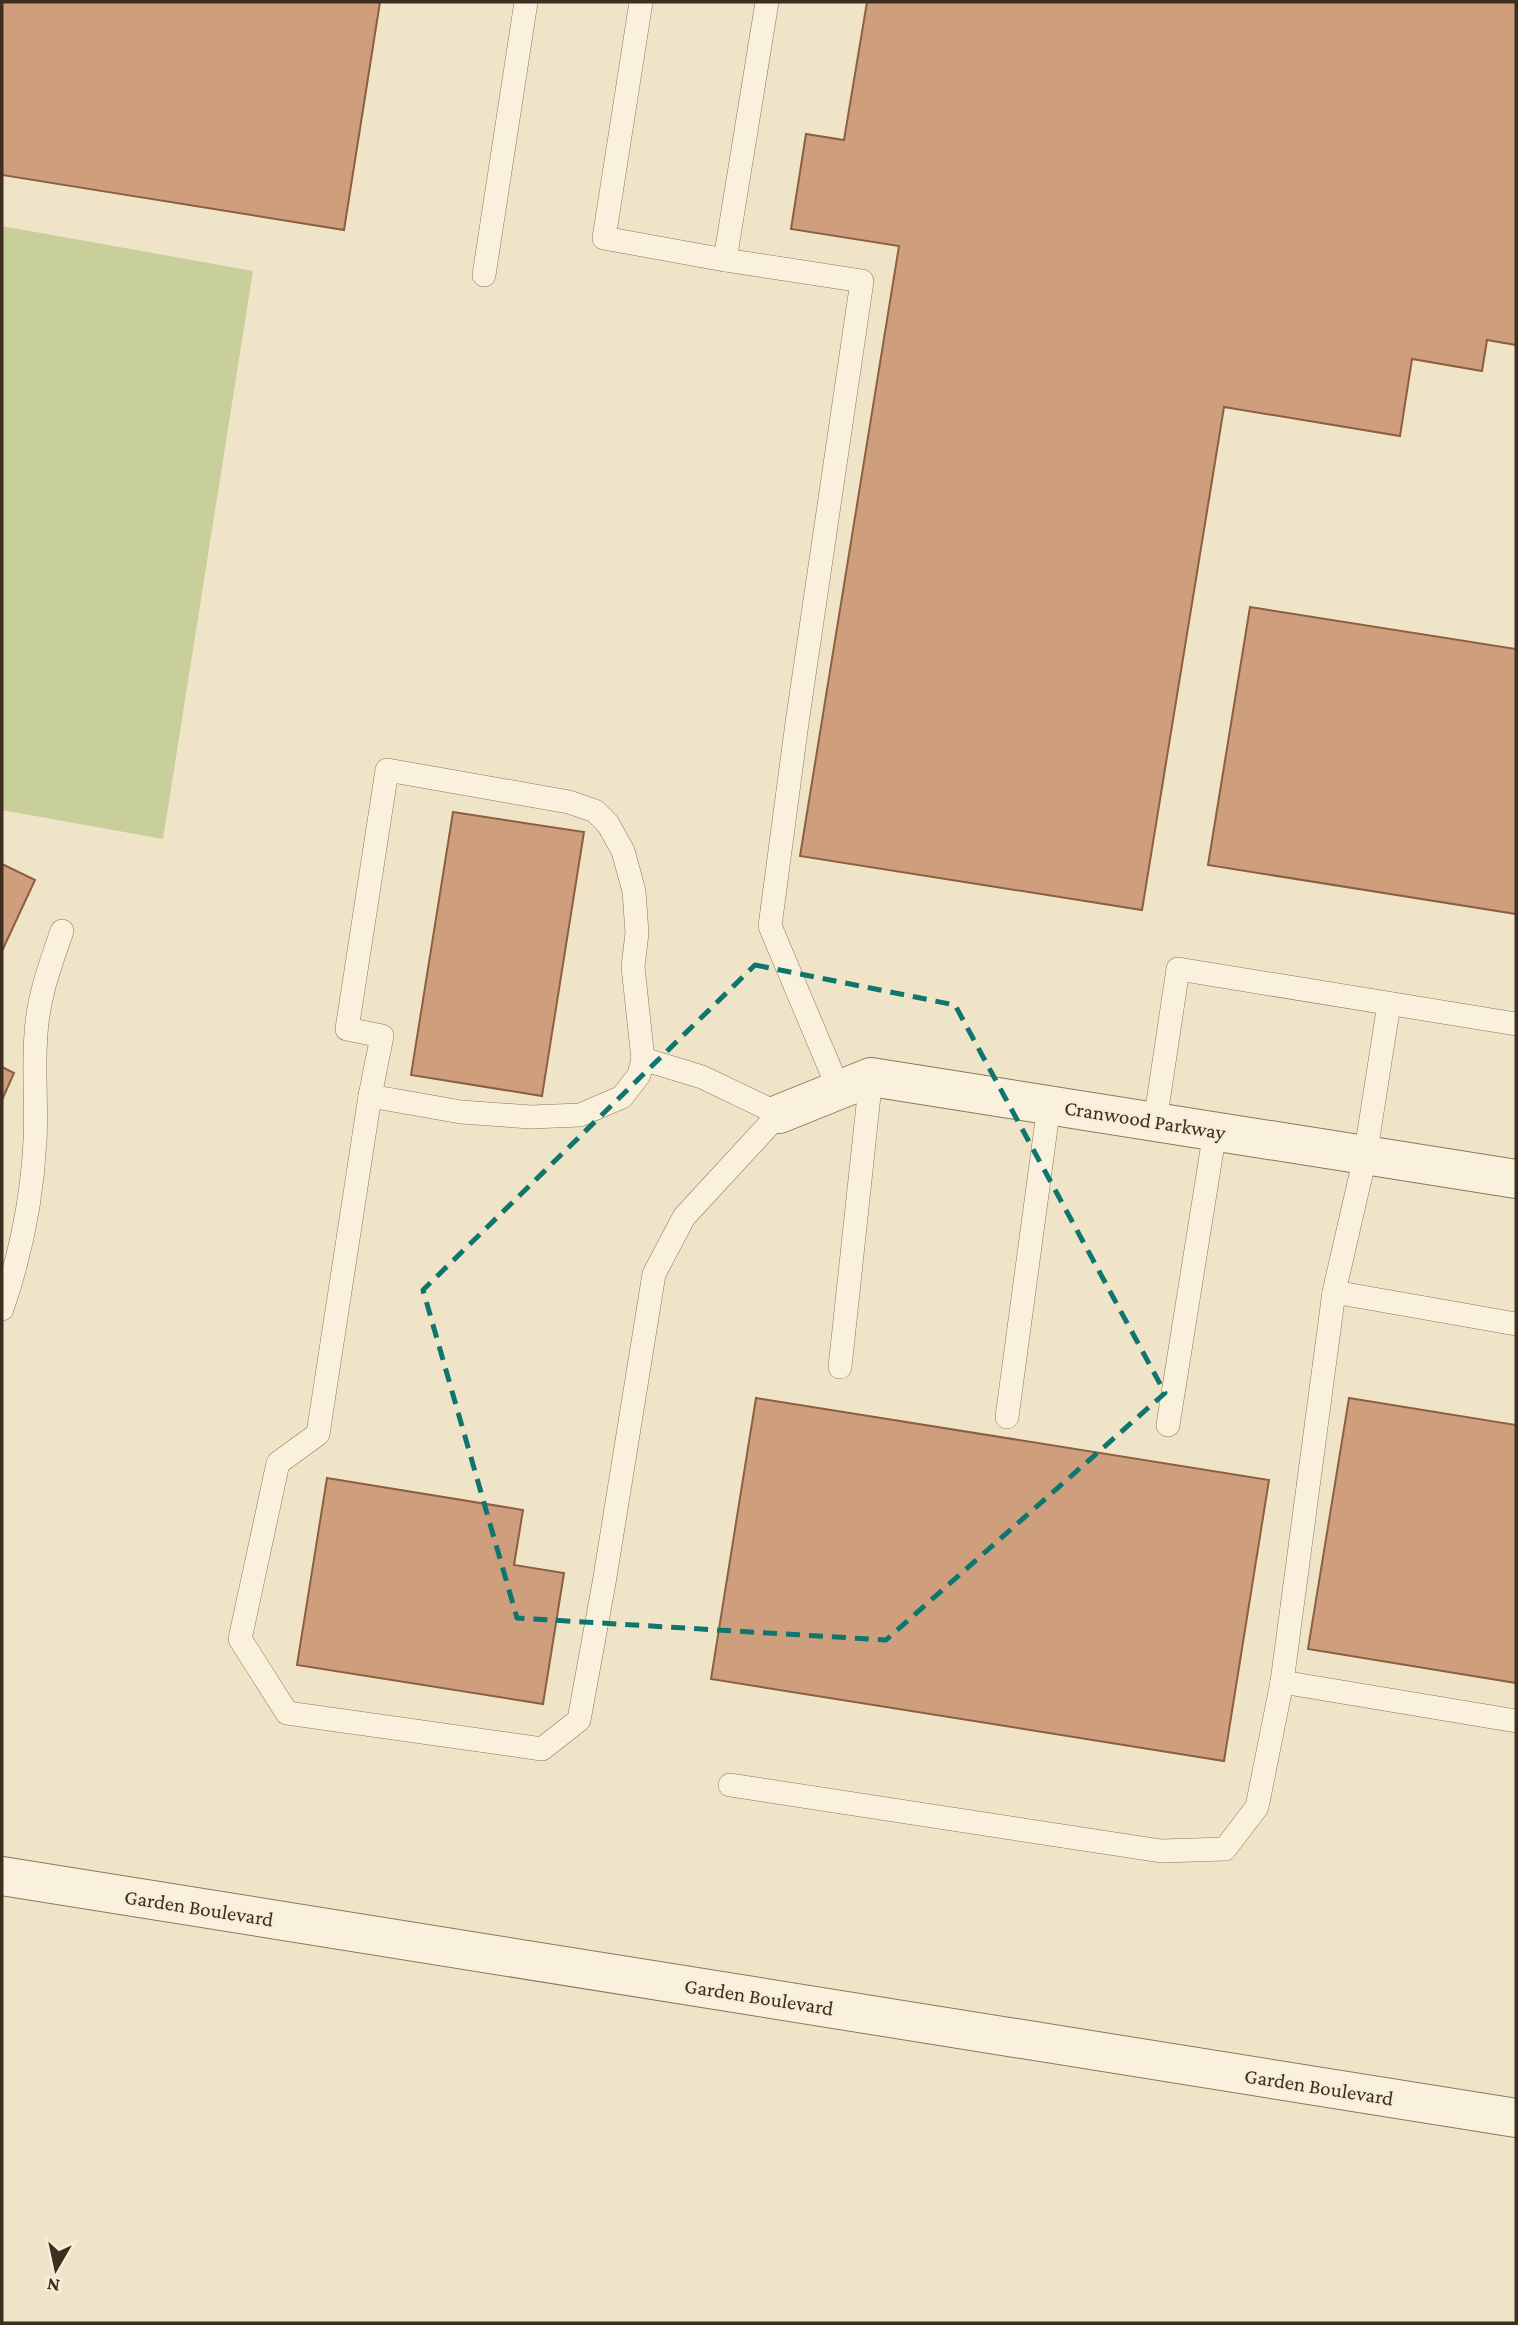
<svg xmlns="http://www.w3.org/2000/svg" width="1518" height="2325" font-family="'Crimson Pro',serif">
<style>
.green{fill:#c9cf9b}
.building{fill:#cf9f7d;stroke:#8d5f41;stroke-width:2}
.lines{fill:none;stroke-linecap:round;stroke-linejoin:round}
.lane-casing{stroke:#8d765c;stroke-width:24}
.street-casing{stroke:#8d765c;stroke-width:40}
.lane{stroke:#faf1dc;stroke-width:23}
.street{stroke:#faf1dc;stroke-width:38}
.marked{fill:none;stroke:#0f766e;stroke-width:5;stroke-dasharray:14 9;stroke-linejoin:round}
.labels{text-anchor:middle;stroke-width:5;stroke-linejoin:round;paint-order:stroke}
.street-label{font-size:21px;fill:#3d2e20;stroke:#f7eed8}
</style>
<rect width="100%" height="100%" fill="#f0e4c8"/>
<polygon class="green" points="2,226 253,271 163,839 2,810"/>
<g class="building">
<polygon points="2,2 380,2 344,230 2,175"/>
<polygon points="867,2 1516,2 1516,345 1487,340 1482,371 1412,359 1400,436 1224,407 1142,910 800,856 899,246 791,229 806,134 844,140"/>
<polygon points="1250,607 1516,649 1516,914 1208,865"/>
<polygon points="453,812 584,832 542,1096 411,1075"/>
<polygon points="2,864 35,880 2,951"/>
<polygon points="2,1067 14,1073 2,1100"/>
<polygon points="756,1398 1269,1480 1224,1761 711,1679"/>
<polygon points="1349,1398 1516,1425 1516,1683 1308,1649"/>
<polygon points="327,1478 523,1510 514,1565 564,1573 543,1704 297,1665"/>
</g>
<g class="lines">
<defs>
<g id="lane">
<polyline points="641,2 604,238 725,260 767,2"/>
<polyline points="725,260 862,281 797,723 770,926 839,1090"/>
<polyline points="484,275 526,2"/>
<polygon points="643,1059 702,1077 779,1114 684,1217 654,1274 604,1583 579,1720 542,1749 287,1713 240,1639 278,1463 318,1434 370,1096 461,1112 531,1117 580,1115 622,1097 639,1075"/>
<polyline points="370,1096 382,1036 347,1029 387,770 569,802 595,811 608,824 623,851 634,891 637,933 633,967 643,1059"/>
<polyline points="1155,1122 1178,969 1516,1024"/>
<polyline points="1334,1292 1516,1324"/>
<path d="M2 1309C21 1254 32 1199 35 1141 37 1106 33 1070 36 1034 38 998 50 965 62 931"/>
<polyline points="840,1367 871,1077"/>
<polyline points="1007,1417 1049,1105"/>
<polyline points="1168,1425 1215,1131"/>
<polyline points="1282,1682 1334,1292 1365,1157 1389,1004"/>
<polyline points="730,1785 1161,1851 1225,1849 1257,1807 1282,1682 1516,1721"/>
</g>
<g id="street">
<polyline points="779,1114 871,1077 1516,1179"/>
<polyline points="2,1876 1516,2118"/>
</g>
</defs>
<use href="#lane" class="lane-casing"/>
<use href="#street" class="street-casing"/>
<use href="#lane" class="lane"/>
<use href="#street" class="street"/>
</g>
<path class="marked" d="M755 965 955 1005 1165 1393 886 1640 517 1618 423 1290Z"/>
<g class="labels">
<g class="street-label">
<text transform="translate(1145 1120) rotate(9)" y="7">Cranwood Parkway</text>
<text transform="translate(199 1908) rotate(9)" y="7">Garden Boulevard</text>
<text transform="translate(759 1997) rotate(9)" y="7">Garden Boulevard</text>
<text transform="translate(1319 2087) rotate(9)" y="7">Garden Boulevard</text>
</g>
</g>
<rect width="1518" height="2325" fill="none" stroke="#3d2e20" stroke-width="7"/>
<g transform="translate(56 2269) rotate(189)" stroke="#f7eed8" stroke-width="5" paint-order="stroke">
<path d="M0-5L12 26L0 18L-12 26Z" fill="#3d2e20"/>
<text y="-10" font-size="19" font-weight="bold" text-anchor="middle" fill="#3d2e20">N</text>
</g>
</svg>
